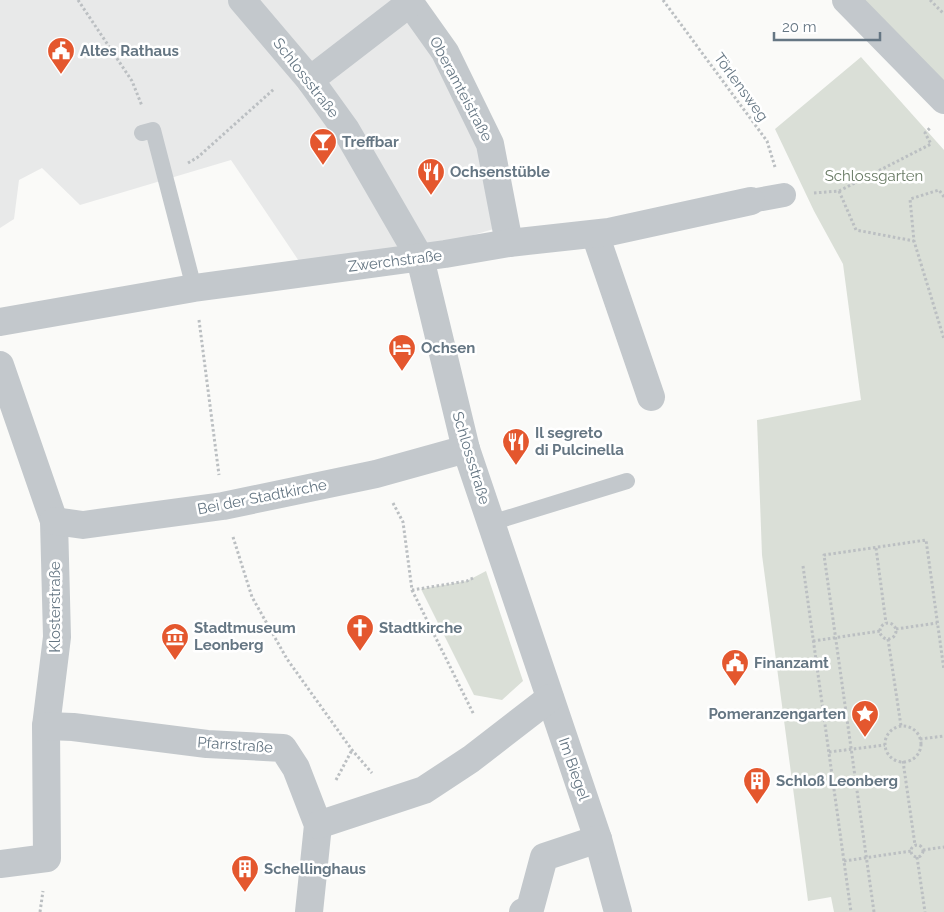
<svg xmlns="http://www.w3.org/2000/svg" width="944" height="912" font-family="Raleway,sans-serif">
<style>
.built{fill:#e8e9e9}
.green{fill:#dadfd7}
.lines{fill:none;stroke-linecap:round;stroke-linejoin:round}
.path{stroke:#bbbfc2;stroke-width:3;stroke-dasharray:2.5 2.5;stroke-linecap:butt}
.service{stroke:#c3c8cc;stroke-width:16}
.pedestrian{stroke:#c3c8cc;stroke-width:24}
.minor{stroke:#c3c8cc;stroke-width:28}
.tertiary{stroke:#c3c8cc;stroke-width:28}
.labels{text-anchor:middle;stroke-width:5;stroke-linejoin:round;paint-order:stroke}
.poi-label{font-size:15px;font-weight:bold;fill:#657683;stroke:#fff;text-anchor:start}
.street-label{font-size:15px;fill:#657683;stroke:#fff}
.park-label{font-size:15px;fill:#687a64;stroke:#fff}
</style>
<rect width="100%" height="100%" fill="#fafaf8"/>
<polygon class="built" points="0,0 395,0 442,68 514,223 313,282 231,160 80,205 42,168 19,180 14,219 0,228"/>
<g class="green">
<polygon points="846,0 944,0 944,100"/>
<polygon points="861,57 944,150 944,912 834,912 831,897 808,901 762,555 757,420 861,400 843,264 814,211 775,129"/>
<polygon points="486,571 523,681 502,700 474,695 421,589 467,581"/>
</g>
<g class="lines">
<g class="path">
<polyline points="78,0 132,81 142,106"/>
<polyline points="663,0 767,141 775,167"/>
<polyline points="930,0 944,14"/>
<polyline points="188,163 198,157 274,89"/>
<polyline points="839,191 856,230 914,241"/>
<polyline points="814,193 839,191 931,144 925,133 930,128"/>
<polyline points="944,197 939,190 910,199 914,241 944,339"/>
<polyline points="199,320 219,475"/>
<polyline points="393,503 403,522 412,590 467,581 475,577"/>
<polyline points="233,537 252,597 287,659 352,750 372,773"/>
<polyline points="876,548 886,623"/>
<polyline points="803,566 851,912"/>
<polyline points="412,590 474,715"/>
<circle cx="888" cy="631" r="8"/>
<polyline points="896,629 937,623"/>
<polyline points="888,639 901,726"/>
<polyline points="813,641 880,631"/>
<circle cx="903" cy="744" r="18"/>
<polyline points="920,739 944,736"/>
<polyline points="829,752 885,745"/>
<polyline points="903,761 915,845"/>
<polyline points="336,780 352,750"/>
<circle cx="917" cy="851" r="6"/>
<polyline points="923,850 944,847"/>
<polyline points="917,857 925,912"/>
<polyline points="844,861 911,851"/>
<polyline points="40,912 43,891"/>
<polyline points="874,912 824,555 926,540 944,670"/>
</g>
<g class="service">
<polyline points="142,133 153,130 194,288"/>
<polyline points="491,523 627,481"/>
</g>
<polyline class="pedestrian" points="751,201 784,195"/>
<g class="minor">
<polyline points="242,0 310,80 346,130 420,258 466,449 598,839 618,912"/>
<polyline points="408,0 445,52 490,144 509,243"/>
<polyline points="310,80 410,3"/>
<polyline points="595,234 651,397"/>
<polyline points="0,322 194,288 445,254 509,243 609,232 751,201"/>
<polyline points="0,365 54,521 57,637 46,726 47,858 0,864"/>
<polyline points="54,521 83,525 223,506 376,474 466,449"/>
<polyline points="46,726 73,727 207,744 283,748 296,768 318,825 309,912"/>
<polyline points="318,825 424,790 471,759 550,698"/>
<polyline points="523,912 530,909 544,857 598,839"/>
</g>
<polyline class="tertiary" points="846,0 944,100"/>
</g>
<defs>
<symbol id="civic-pin" viewBox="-11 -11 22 30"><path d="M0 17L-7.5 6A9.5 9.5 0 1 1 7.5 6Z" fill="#e4572e" stroke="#fff"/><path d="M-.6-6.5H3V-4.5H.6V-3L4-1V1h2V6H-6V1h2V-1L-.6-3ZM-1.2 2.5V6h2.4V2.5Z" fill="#fff"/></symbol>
<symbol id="bar-pin" viewBox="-11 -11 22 30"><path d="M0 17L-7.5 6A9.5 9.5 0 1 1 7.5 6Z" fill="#e4572e" stroke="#fff"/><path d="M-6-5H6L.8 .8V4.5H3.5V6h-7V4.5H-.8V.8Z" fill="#fff"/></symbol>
<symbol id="restaurant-pin" viewBox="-11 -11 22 30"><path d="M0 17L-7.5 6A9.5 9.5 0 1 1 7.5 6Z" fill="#e4572e" stroke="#fff"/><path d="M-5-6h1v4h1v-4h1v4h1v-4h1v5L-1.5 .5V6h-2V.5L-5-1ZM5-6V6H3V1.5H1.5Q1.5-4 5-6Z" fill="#fff"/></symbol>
<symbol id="hotel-pin" viewBox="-11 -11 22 30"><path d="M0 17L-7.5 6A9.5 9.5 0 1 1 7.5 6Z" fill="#e4572e" stroke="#fff"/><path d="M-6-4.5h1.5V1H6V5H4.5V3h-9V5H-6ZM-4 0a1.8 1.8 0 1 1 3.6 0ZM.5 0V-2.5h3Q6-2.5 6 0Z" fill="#fff"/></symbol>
<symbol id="church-pin" viewBox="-11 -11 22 30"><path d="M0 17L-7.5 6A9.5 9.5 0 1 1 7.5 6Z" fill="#e4572e" stroke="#fff"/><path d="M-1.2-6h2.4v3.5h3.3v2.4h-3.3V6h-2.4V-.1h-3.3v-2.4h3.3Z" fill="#fff"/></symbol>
<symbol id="museum-pin" viewBox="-11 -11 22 30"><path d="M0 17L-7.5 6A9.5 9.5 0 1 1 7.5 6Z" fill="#e4572e" stroke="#fff"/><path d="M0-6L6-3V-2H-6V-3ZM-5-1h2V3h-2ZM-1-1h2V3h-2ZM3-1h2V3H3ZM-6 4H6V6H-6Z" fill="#fff"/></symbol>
<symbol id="sight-pin" viewBox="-11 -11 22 30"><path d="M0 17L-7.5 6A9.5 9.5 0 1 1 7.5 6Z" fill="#e4572e" stroke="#fff"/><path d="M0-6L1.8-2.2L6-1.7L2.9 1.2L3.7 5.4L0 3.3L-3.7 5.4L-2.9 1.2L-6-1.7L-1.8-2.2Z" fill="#fff"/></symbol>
<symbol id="building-pin" viewBox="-11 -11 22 30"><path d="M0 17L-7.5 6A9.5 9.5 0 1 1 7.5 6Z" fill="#e4572e" stroke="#fff"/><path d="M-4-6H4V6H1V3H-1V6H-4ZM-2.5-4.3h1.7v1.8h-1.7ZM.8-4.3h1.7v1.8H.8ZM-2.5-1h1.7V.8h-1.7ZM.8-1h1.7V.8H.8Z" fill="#fff"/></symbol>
</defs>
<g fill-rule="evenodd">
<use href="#civic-pin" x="45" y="35" width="32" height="43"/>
<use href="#bar-pin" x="307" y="126" width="32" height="43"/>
<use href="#restaurant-pin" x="415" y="156" width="32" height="43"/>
<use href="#hotel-pin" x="386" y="332" width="32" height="43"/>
<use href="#restaurant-pin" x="500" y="426" width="32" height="43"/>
<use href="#church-pin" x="344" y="612" width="32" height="43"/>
<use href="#museum-pin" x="159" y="621" width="32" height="43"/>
<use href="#civic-pin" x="719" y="647" width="32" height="43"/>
<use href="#sight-pin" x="849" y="698" width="32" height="43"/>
<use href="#building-pin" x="741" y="765" width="32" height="43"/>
<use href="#building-pin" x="229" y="853" width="32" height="43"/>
</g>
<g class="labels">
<g class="poi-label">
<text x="80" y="56">Altes Rathaus</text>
<text x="342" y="147">Treffbar</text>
<text x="450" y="177">Ochsenstüble</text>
<text x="421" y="353">Ochsen</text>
<text x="535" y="438">Il segreto<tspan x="535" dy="17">di Pulcinella</tspan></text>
<text x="194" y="633">Stadtmuseum<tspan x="194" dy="17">Leonberg</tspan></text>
<text x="379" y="633">Stadtkirche</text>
<text x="754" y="668">Finanzamt</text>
<text x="846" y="719" text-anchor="end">Pomeranzengarten</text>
<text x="776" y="786">Schloß Leonberg</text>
<text x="264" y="874">Schellinghaus</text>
</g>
<g class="street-label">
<text transform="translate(306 78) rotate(52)" y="5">Schlossstraße</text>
<text transform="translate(741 87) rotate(54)" y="5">Törlensweg</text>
<text transform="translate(461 89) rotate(62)" y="5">Oberamteistraße</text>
<text transform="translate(395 261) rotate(-7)" y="5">Zwerchstraße</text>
<text transform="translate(471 458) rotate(73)" y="5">Schlossstraße</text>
<text transform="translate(262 497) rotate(-11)" y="5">Bei der Stadtkirche</text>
<text transform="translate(55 607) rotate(-90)" y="5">Klosterstraße</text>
<text transform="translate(235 745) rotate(4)" y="5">Pfarrstraße</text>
<text transform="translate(574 769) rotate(71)" y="5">Im Biegel</text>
</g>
<g class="park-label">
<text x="874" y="181">Schlossgarten</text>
</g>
</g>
<path d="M774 32v8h106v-8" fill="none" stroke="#657683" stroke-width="2.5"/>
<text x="782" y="32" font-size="15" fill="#657683" stroke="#ffffff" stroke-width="4" paint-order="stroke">20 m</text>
</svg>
